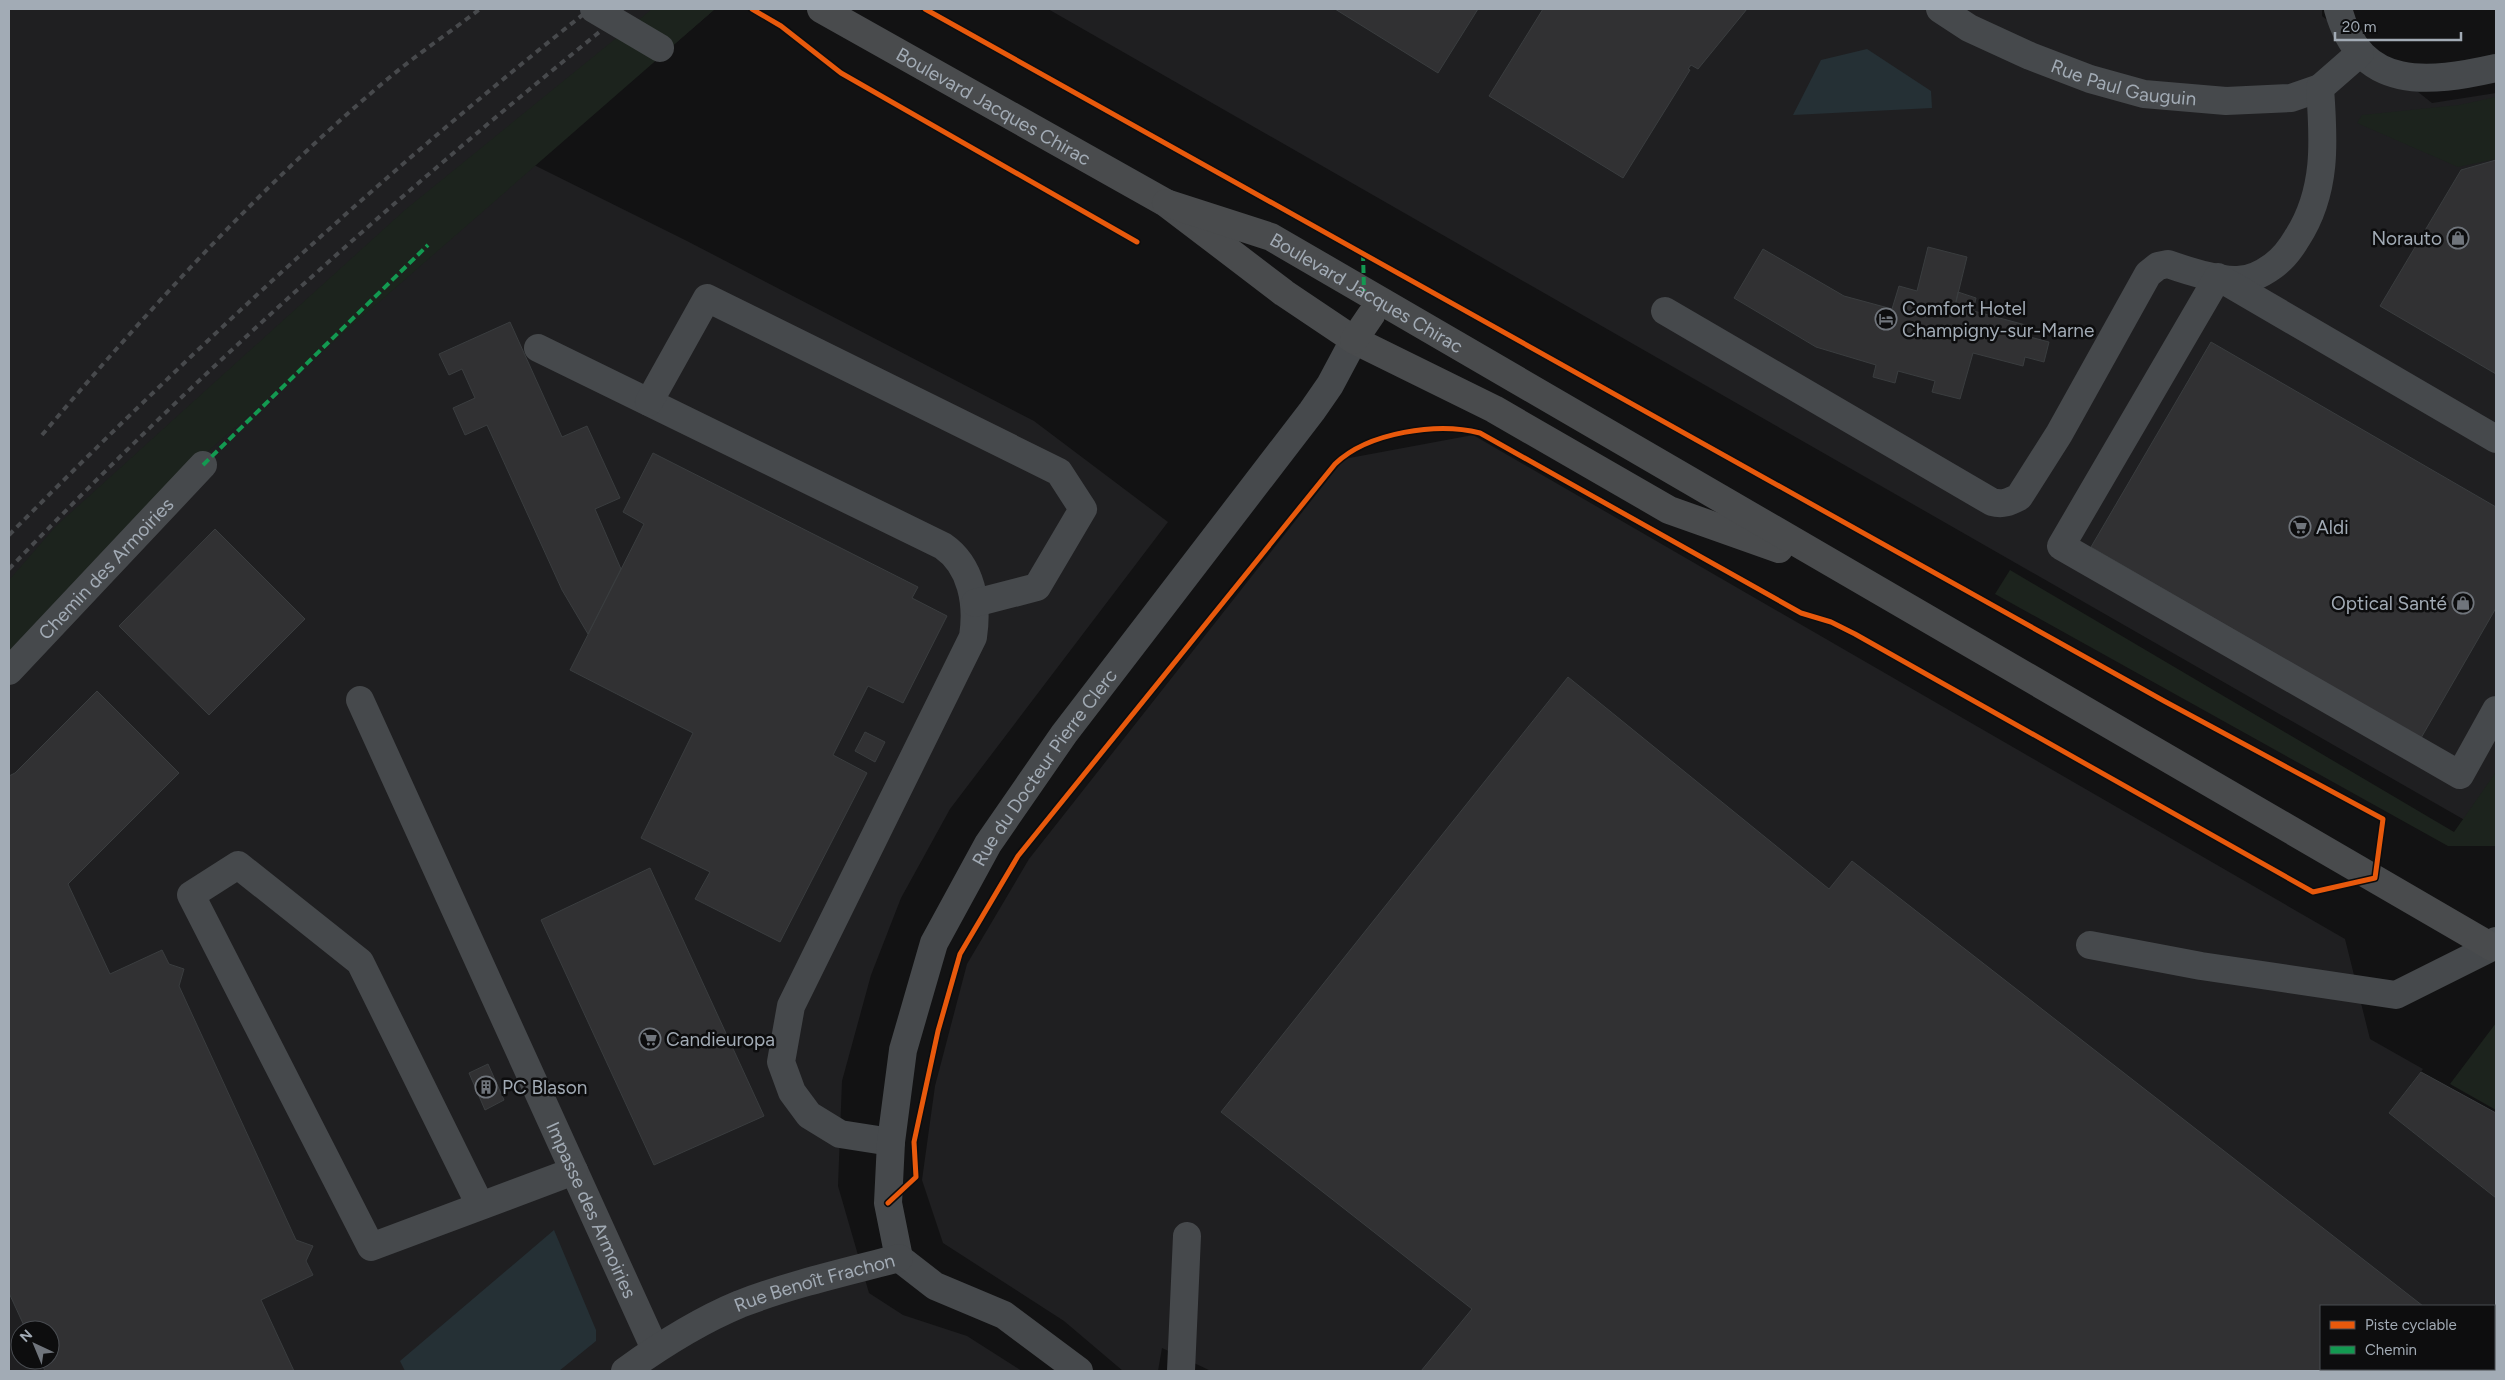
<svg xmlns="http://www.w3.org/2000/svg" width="2505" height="1380" viewBox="0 0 2505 1380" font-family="Figtree,sans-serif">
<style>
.built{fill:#1f1f21;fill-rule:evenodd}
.green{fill:#1c231d}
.water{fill:#253035}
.building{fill:#313133;stroke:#3a3d3f}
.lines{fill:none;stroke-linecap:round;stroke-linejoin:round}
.path{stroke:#484a4d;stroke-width:3;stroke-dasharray:2.5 4;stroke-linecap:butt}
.minor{stroke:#46494c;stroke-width:28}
.major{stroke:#494b4d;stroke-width:28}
.rail{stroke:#47494c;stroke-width:4;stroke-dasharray:6 5;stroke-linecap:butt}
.minor-bridge{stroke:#46494c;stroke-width:28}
.quiet{stroke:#139951;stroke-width:4;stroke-dasharray:8 4;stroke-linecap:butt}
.cycleway-casing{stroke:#0d0d0e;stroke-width:8}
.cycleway{stroke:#e8590c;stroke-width:5}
.labels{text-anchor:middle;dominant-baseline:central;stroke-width:5;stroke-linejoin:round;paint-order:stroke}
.street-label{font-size:19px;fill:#a2abb5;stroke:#0d0d0e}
.poi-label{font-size:19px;fill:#a2abb5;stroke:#0d0d0e;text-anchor:start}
</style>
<rect width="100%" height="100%" fill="#121213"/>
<path class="built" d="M9,9H715L534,165L687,241L1034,421L1168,522L950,809L901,898L871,975L842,1081L838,1186L869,1293L903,1315L967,1336L1022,1371H9ZM20,1330H50V1360H20Z
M1048,9H2322V16L2432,103L2496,93V838Z
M1473,435L2345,939L2370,1039L2423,1069L2389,1113L2496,1198V1355L2494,1358V1306H2321V1369H2485L2483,1371H1211L1162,1348L1158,1371H1123L1064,1321L943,1243L922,1180L935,1086L967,964L1029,859L1344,459Z"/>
<path class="green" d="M652,9H715L150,502L9,666V580L56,526L406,209Z
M2496,97V159L2458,167L2357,123L2362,115L2459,105Z
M2010,570L2454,832L2496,772V846H2448L1995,594Z
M2496,1023V1110L2450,1084Z"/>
<path class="water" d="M1867,49L1931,91L1932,108L1793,115L1821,60Z
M554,1230L596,1330V1341L559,1371H405L400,1361Z"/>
<path class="building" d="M1335,9H1478L1438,73Z
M1543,9H1747L1698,69L1691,65L1688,69L1690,70L1623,178L1489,96Z
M2496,160V374L2380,306L2461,170Z
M1928,247L1967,257L1955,306L2033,327L2030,337L2049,342L2044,362L2025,357L2023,366L1973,353L1960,399L1932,392L1935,381L1898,371L1895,383L1873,377L1876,365L1816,347L1734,298L1763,249L1844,296L1892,309L1899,286L1917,291Z
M1958,292L1976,298L1973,311L1955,306Z
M510,322L562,437L587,426L620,498L595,509L621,569L588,634L562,590L487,425L465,435L453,408L475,398L462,369L449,375L439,354Z
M2211,342L2496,507V608L2421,738L2091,547Z
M653,453L918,587L912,598L947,616L903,703L868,686L833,755L867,773L780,942L695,899L710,872L641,838L693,733L570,670L644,524L623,512Z
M215,529L305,619L209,715L119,626Z
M1568,677L1829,889L1852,861L2423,1306H2321V1369H2485L2483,1371H1421L1472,1309L1221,1112Z
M97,691L179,773L68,884L110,974L162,950L169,964L184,969L179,986L296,1240L313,1246L306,1261L313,1275L261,1300L294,1371H45L40,1360H50V1330H26L9,1293V776L15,773Z
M865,732L885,742L875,762L855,751Z
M650,868L764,1116L654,1165L541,920Z
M488,1064L504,1100L485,1110L469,1073Z
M2421,1072L2496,1113V1198L2389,1113Z"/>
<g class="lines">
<path class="path" d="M752,9L768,17"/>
<g class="minor">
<path id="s1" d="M1940,9L1969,28L2030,56L2090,79L2144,94L2226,101L2291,98L2320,88"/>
<path d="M2338,9C2361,92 2429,83 2496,68"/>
<path d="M1665,311L1992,502C2003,505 2009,502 2019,497L2059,434L2148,274L2158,266L2168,264C2188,271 2213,279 2234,280C2248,281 2262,274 2273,266C2284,258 2290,250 2297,238C2327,192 2324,141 2320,88L2360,53"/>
<path d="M538,348L943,546C972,566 978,604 973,637L791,1006L781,1062L792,1092L809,1115L840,1134L891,1142"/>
<path d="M649,402L707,298L1059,472L1083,509L1037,587L975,603"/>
<path d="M2496,439L2218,277L2061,546L2460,775L2496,710"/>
<path id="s2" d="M9,671L203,465"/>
<path id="s3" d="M360,700L655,1349"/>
<path d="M2090,945L2201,966L2396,995L2492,947L2496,941"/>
<path d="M480,1205L360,962L238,865L191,895L371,1247L574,1171"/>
<path id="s4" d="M899,1258L888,1203L891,1142L903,1050L934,943L988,844L1064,734L1312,411L1330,385L1354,340"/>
<path d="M899,1258L935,1286L1004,1315L1079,1371"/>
<path id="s5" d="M625,1371C661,1345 699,1321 740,1304C792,1284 846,1272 899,1258"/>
<path d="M1181,1371L1187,1236"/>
</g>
<g class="major">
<path id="s6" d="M821,9L1166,203L1284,293L1354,340L1494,409L1669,510L1779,549"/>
<path id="s7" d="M1166,203L1271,237L2492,947"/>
<path d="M1354,340L1371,315"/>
</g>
<path class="rail" d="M42,435C150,308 261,185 390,77C419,53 450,32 480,9
M9,535C193,349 385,171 590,9
M9,569C202,368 411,183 628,9"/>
<path class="minor-bridge" d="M594,9L660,48"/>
<path class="quiet" d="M1363,253L1364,291
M203,465L428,245"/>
<g class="cycleway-casing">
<path id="cycleway" d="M752,9L781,26L841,73L1137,242
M888,1203L916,1177L914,1142L938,1031L960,954L1018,856L1335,464C1368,432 1438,422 1480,433L1801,613L1831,622L1855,634L2313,892L2375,878L2383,819L2164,701L925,9"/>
</g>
<use href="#cycleway" class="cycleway"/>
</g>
<defs>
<g id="shop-ring" transform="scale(1.125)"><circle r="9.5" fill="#0d0d0e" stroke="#70757c" stroke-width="1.5"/><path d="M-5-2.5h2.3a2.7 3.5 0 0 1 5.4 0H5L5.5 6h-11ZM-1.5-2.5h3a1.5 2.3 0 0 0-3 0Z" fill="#70757c"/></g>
<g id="hotel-ring" transform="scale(1.125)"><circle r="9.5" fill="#0d0d0e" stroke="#70757c" stroke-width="1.5"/><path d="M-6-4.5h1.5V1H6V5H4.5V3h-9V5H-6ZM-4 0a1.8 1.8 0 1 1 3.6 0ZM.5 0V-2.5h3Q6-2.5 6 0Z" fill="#70757c"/></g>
<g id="supermarket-ring" transform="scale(1.125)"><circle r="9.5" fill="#0d0d0e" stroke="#70757c" stroke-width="1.5"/><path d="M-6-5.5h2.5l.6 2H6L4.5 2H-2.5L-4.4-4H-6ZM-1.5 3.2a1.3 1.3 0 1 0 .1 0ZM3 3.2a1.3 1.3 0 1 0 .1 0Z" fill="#70757c"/></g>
<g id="building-ring" transform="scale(1.125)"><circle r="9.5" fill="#0d0d0e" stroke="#70757c" stroke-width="1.5"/><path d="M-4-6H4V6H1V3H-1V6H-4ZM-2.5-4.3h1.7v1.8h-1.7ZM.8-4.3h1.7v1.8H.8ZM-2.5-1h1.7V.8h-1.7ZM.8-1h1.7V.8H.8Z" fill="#70757c"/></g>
</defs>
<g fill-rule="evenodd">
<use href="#shop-ring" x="2458" y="238"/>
<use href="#hotel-ring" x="1886" y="319"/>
<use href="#supermarket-ring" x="2300" y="527"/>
<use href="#shop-ring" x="2463" y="603"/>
<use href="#supermarket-ring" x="650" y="1039"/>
<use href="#building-ring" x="486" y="1087"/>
</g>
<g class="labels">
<g class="street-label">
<text stroke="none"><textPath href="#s1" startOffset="200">Rue Paul Gauguin</textPath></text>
<text stroke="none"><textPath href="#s6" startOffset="198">Boulevard Jacques Chirac</textPath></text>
<text stroke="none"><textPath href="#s7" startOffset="221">Boulevard Jacques Chirac</textPath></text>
<text stroke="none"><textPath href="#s2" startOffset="141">Chemin des Armoiries</textPath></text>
<text stroke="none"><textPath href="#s4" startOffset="529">Rue du Docteur Pierre Clerc</textPath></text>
<text stroke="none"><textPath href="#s3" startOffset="560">Impasse des Armoiries</textPath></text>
<text stroke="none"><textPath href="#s5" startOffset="211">Rue Benoît Frachon</textPath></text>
</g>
<g class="poi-label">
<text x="2442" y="238" text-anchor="end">Norauto</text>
<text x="1902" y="308">Comfort Hotel<tspan x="1902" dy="22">Champigny-sur-Marne</tspan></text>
<text x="2316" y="527">Aldi</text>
<text x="2447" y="603" text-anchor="end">Optical Santé</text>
<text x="666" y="1039">Candieuropa</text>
<text x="502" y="1087">PC Blason</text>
</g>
</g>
<rect width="2505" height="1380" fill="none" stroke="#a2abb5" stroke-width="20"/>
<rect x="2320" y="1305" width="175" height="65" fill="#0d0d0e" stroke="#494c51"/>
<rect x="2330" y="1321" width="25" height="8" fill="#e8590c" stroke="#494c51"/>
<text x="2365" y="1330" font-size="15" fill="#a2abb5">Piste cyclable</text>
<rect x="2330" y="1346" width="25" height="8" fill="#139951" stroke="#494c51"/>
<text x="2365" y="1355" font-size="15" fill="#a2abb5">Chemin</text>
<g transform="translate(35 1345) rotate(316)"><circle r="24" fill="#0d0d0e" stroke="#494c51"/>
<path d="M0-4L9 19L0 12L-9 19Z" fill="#70757c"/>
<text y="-8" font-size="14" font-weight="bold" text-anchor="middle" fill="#a2abb5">N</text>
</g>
<path d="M2335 32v8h126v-8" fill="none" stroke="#a2abb5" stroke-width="2.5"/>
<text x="2342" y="32" font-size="15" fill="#a2abb5" stroke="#0d0d0e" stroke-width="4" paint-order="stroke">20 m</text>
</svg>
